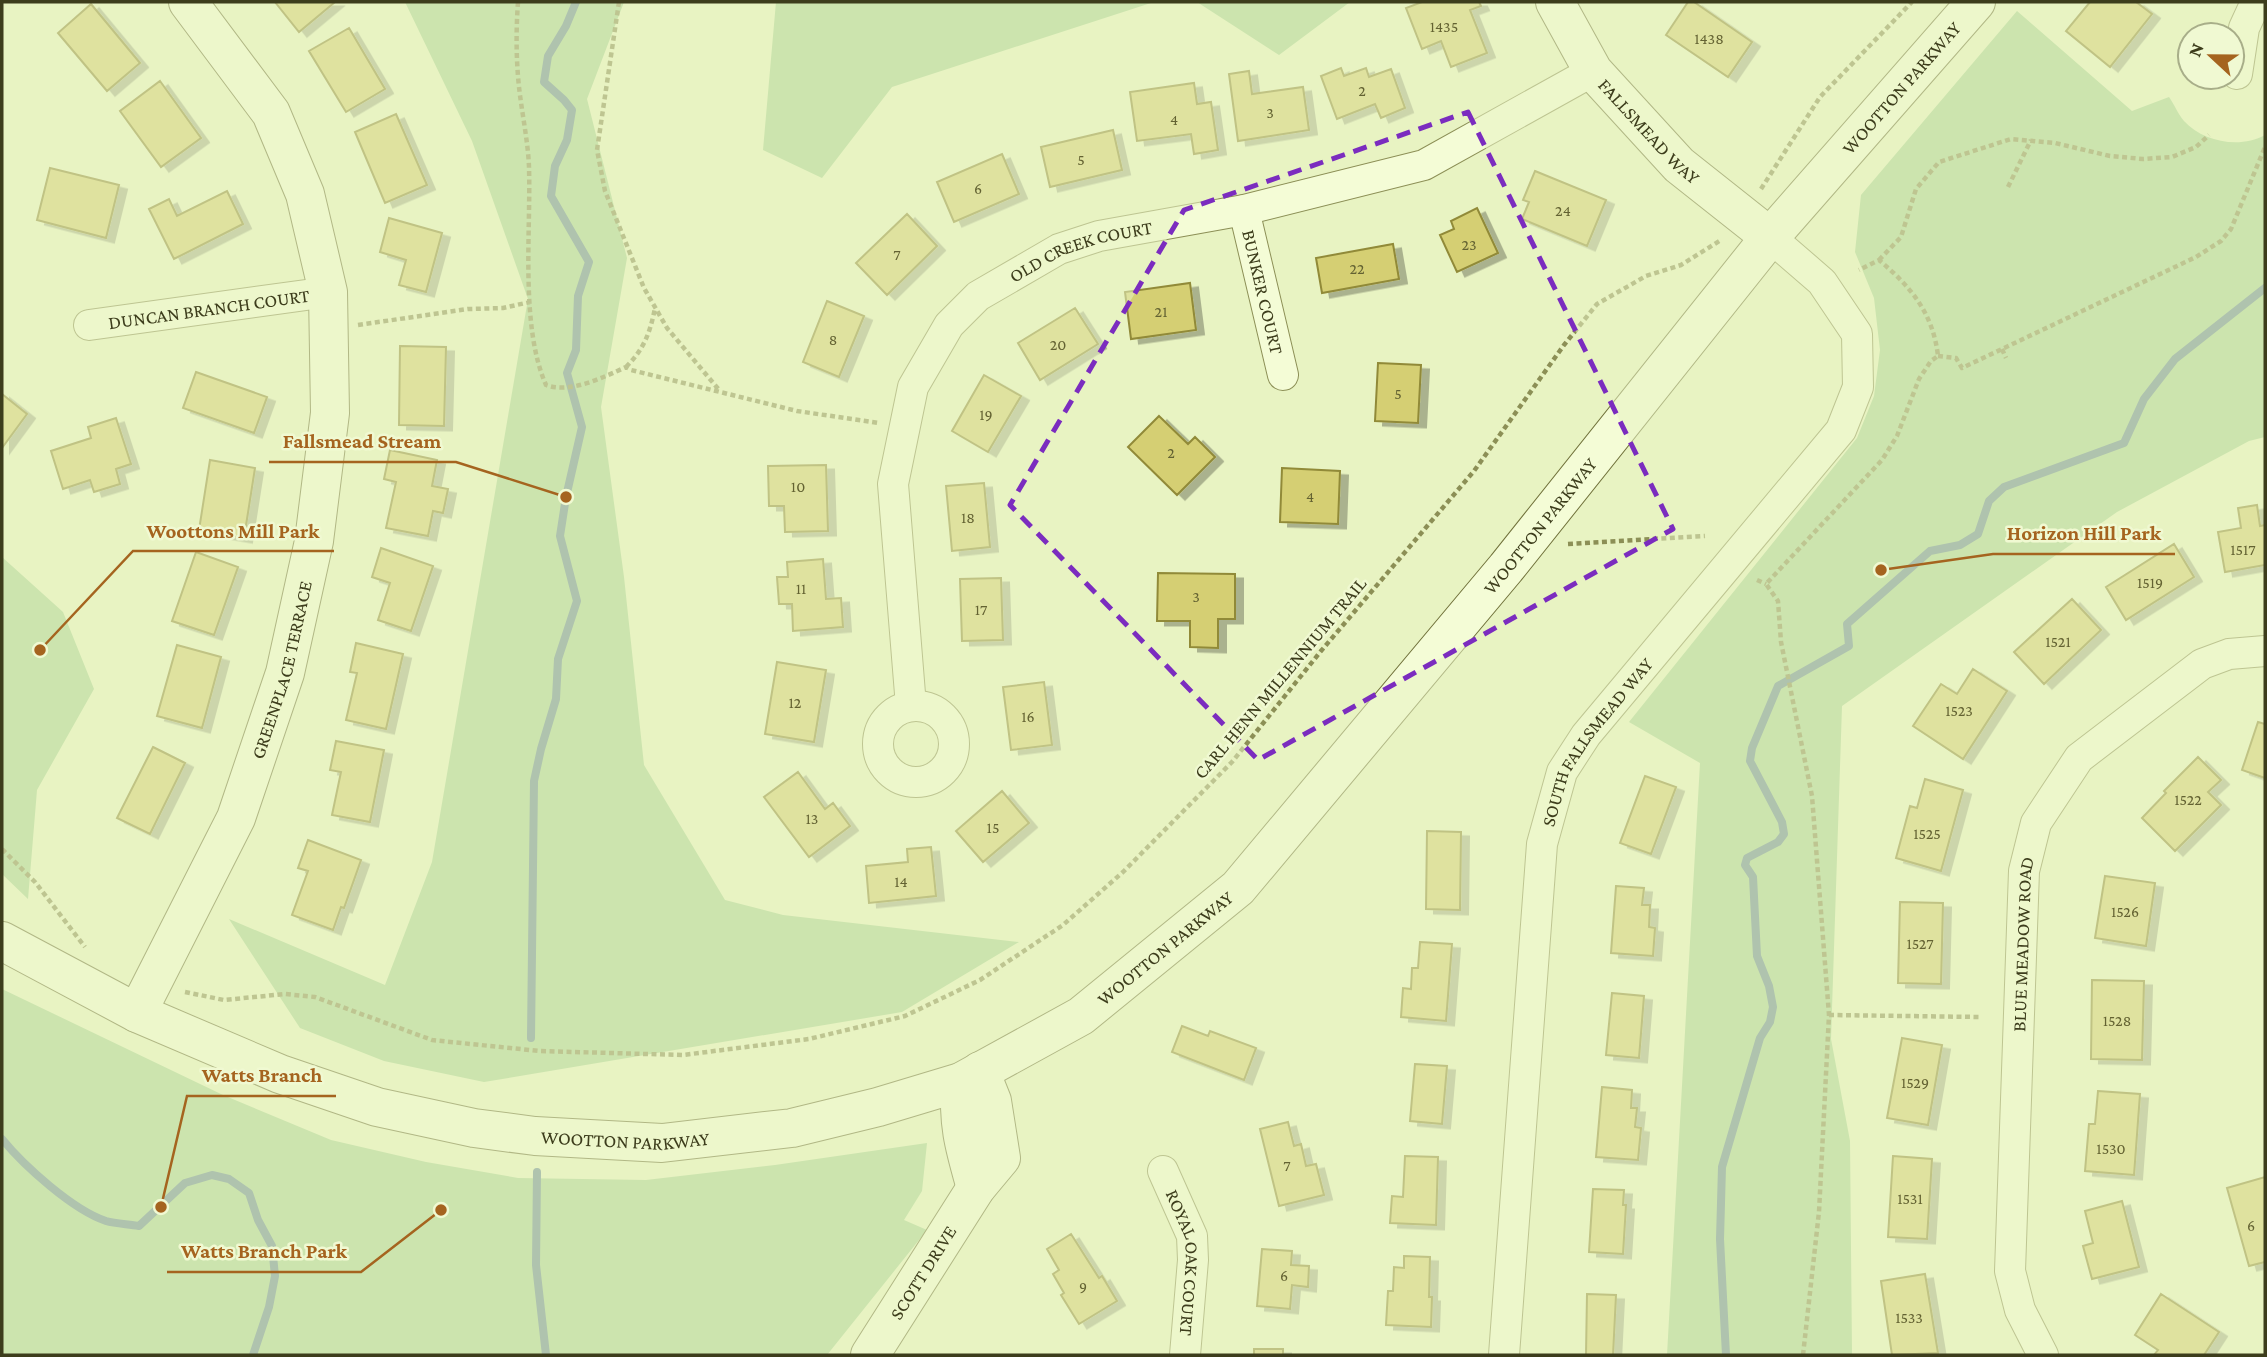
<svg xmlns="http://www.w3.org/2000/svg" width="2267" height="1357" viewBox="0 0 2267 1357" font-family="'Crimson Pro',serif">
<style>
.green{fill:#abd394}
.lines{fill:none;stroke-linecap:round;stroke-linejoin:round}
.stream{stroke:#6a8995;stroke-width:8}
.building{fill:#d5cf73;stroke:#918a39;stroke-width:2;filter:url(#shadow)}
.street-casing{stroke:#8c8f56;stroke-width:32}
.secondary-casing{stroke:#70713a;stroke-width:40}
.path{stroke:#8c8f56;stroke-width:4.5;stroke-dasharray:5 3.5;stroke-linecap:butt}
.street{stroke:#f4fcd6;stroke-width:30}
.secondary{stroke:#f4fcd6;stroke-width:38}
.marked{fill:none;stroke:#7b2cbf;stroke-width:5;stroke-dasharray:14 9;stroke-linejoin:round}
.labels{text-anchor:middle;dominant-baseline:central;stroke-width:5;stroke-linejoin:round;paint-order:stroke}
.number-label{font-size:16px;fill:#636232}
.street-label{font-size:19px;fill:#3d3d1c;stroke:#f0f9d2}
.leader{fill:none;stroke:#a5641f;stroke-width:2.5}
.callout-dot{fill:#a5641f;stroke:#f0f9d2;stroke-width:2.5}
.callout-label{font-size:21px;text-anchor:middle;font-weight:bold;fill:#a5641f;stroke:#f0f9d2;stroke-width:5;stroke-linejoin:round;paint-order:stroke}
</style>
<defs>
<filter id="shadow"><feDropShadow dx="8" dy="4.5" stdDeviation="0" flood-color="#0004"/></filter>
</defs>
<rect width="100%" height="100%" fill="#e8f3c2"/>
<path class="green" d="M405,2H624L587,99L627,258L601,407L624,577L644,765L725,900L783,915L1019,942L902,1012L484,1082L384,1061L300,1028L229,919L385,985L432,862L528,299L472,141Z
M776,2H1154L892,87L822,178L763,150Z
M1197,2H1350L1279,55Z
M2017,11L2132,111L2169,97C2174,104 2178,114 2184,121C2203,142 2240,149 2265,135V437L2249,441L2117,512L1842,706L1831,1039L1850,1141L1852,1355H1667L1700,763L1629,722L1857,438L1874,396L1880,350L1874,298L1855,252L1861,195Z
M2,557L63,612L94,689L37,790L28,899L2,874Z
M2,989L223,1095L331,1140L426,1162L518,1178L646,1180L775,1165L927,1143L922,1191L904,1220L927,1230L827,1355H2Z"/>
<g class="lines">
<path class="stream" d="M531,1038L534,781L541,749L556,699L558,659L577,601L560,536L566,497L582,427L567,373L576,350L578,296L589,262L551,196L555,166L567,140L572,110L564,100L544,82L548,56L566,26L576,2
M2,1139C24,1166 73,1210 106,1221C116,1224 129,1224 139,1226L185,1183L212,1175L229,1179L249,1193L258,1220L272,1246L275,1276L269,1307L253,1355
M537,1172L536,1265L546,1355
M1726,1355L1720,1239L1722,1167L1760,1038L1770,1022L1773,1007L1769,986L1757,956L1753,877L1745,865L1747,858L1778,842L1784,834L1782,822L1750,761L1752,748L1778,686L1849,646L1847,624L1930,551L1960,545L1978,534L1989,501L2004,487L2124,443L2144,399L2175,359L2265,288"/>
</g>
<path class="building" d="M275,2H335L299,32Z
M1422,2H1479L1481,6L1470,10L1487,53L1451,67L1441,41L1422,49L1406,8Z
M1688,2H1694L1752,42L1728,77L1666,35Z
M2090,2H2136L2152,14L2110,67L2066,31Z
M91,4L140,63L107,91L58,33Z
M349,28L385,89L346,112L309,51Z
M1341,68L1344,76L1366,68L1369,77L1391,69L1405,108L1381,118L1375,104L1337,119L1321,76Z
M1249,71L1252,94L1303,87L1309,130L1238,141L1229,74Z
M160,81L201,138L161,167L120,111Z
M1194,83L1197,104L1211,102L1218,150L1194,154L1191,134L1137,141L1130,92Z
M396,114L427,185L385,203L355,132Z
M1113,130L1122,170L1050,187L1041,147Z
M1002,154L1019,194L954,222L937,182Z
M50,168L119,185L106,238L37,220Z
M1535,171L1606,200L1587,246L1522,219L1529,202L1523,200Z
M227,191L243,224L174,259L149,209L169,199L177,216Z
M1477,208L1498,253L1457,272L1440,235L1454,229L1451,221Z
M907,214L937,246L887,295L856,263Z
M389,218L442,233L426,292L399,285L406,260L380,252Z
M1393,244L1399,279L1322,293L1316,258Z
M1190,283L1196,330L1131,339L1125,292Z
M827,301L864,316L839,377L803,362Z
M1075,308L1098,344L1040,380L1018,343Z
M400,346L446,347L444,426L399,425Z
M1378,363L1421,365L1418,423L1375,421Z
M196,372L267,397L254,433L183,408Z
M984,375L1021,396L988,452L952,431Z
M2,394L27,414L2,448Z
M1159,416L1188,444L1195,437L1215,457L1177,495L1128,447Z
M116,418L131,464L116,469L120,484L94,492L90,480L63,489L51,451L91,438L88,427Z
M390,450L437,460L432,486L448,489L443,513L433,511L428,536L386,528L396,482L384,479Z
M210,460L255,468L244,538L199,530Z
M826,465L828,531L785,532L784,506H769L768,466Z
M1282,468L1340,471L1338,524L1280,522Z
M984,483L990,547L952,551L946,486Z
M2257,505L2260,526L2265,525V565L2225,572L2218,532L2241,528L2238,508Z
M2174,544L2194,577L2126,620L2106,587Z
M381,548L433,566L411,631L378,620L390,583L372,577Z
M196,552L238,567L214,635L172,621Z
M823,559L826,599L841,598L843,627L793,631L792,604H779L777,577H788L787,562Z
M1158,573L1235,574V619H1218V648L1190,647V621H1157Z
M1001,578L1003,640L962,641L960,579Z
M2072,599L2101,630L2044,684L2014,652Z
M356,643L403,654L386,729L346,720L357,673L350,672Z
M177,645L221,657L202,728L157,716Z
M777,662L826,670L814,742L765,734Z
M1973,669L2007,691L1963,759L1913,726L1941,684L1957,694Z
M1044,682L1052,745L1011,750L1003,687Z
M2258,722L2265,724V778L2242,770Z
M336,741L384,750L370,822L332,815L341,772L330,770Z
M153,747L185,763L150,834L117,818Z
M2198,757L2221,780L2208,792L2221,805L2175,851L2142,818L2166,793L2164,791Z
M798,772L825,809L833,803L850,826L809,857L764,797Z
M1645,776L1676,787L1651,854L1620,843Z
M1925,779L1963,790L1941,871L1896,858L1910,806L1917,808Z
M1002,791L1029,823L983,862L956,831Z
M1427,831L1461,832L1460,910L1426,909Z
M308,840L361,860L344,908L341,907L333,930L292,915L308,871L298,868Z
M931,847L936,896L869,903L866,866L908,862L907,849Z
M2105,876L2155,883L2146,946L2095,938Z
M1616,886L1644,888L1642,905H1650L1649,927L1655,928L1653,956L1611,953Z
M1900,902L1943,903L1941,984L1898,983Z
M1420,942L1452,944L1446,1021L1401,1017L1403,988L1411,989L1412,968H1418Z
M2092,980L2144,981L2142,1060L2091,1059Z
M1612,993L1644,996L1639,1058L1606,1055Z
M1182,1026L1208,1036L1210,1031L1256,1048L1244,1080L1172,1052Z
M1902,1038L1942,1045L1928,1125L1887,1118Z
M1415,1064L1447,1066L1442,1124L1410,1121Z
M1602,1087L1632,1090L1631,1108H1637L1635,1127L1641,1128L1638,1160L1596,1157Z
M2098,1091L2140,1094L2134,1175L2085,1171L2089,1124H2095Z
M1288,1122L1294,1146L1301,1144L1306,1166L1316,1164L1324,1195L1279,1206L1260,1129Z
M1405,1156L1438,1157L1436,1225L1390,1223L1392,1196L1403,1197Z
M1893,1156L1932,1159L1927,1239L1888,1237Z
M2265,1177V1262L2249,1266L2227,1188Z
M1593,1189L1624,1190L1623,1205H1626L1623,1254L1589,1252Z
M2122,1201L2139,1267L2092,1279L2083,1246L2093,1243L2085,1211Z
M1071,1234L1099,1278L1102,1276L1117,1301L1079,1324L1061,1295L1064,1293L1053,1274L1059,1270L1047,1249Z
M1262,1249L1292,1251L1291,1265L1309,1266L1308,1287L1292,1285L1290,1309L1257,1306Z
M1404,1256L1430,1257L1429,1297H1432L1431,1327L1386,1325L1388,1291H1393L1394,1267L1404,1268Z
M1925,1274L1938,1353L1892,1355L1881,1281Z
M1587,1294L1616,1295L1613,1355H1586Z
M2161,1294L2219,1332L2204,1355H2154L2158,1350L2135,1335Z
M1254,1349H1283V1355H1254Z"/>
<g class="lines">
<g class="street-casing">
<g id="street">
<path d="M2237,74L2244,28L2256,2"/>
<path id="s1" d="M1244,210L1283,375"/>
<path id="s2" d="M89,325L328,292"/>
<circle cx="916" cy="744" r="38"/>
<path id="s3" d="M911,706L893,484L913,387L949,325L978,296L1059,249L1099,236L1244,210L1424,165L1593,71"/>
<path id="s4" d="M1163,1171L1192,1236L1193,1260L1185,1355"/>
<path id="s5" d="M1504,1355L1542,844L1562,772L1586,735L1841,430L1858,387L1857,334L1822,282L1770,237"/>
<path id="s6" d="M2043,1355L2020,1310L2010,1271L2024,871L2036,823L2079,758L2202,664L2229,654L2265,651"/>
</g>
</g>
<g class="secondary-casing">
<g id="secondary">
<path id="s7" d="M1555,2L1593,71L1679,165L1770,237"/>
<path id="s8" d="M2,941L137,1013L280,1074L377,1107L474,1128L535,1136L662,1143L792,1128L878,1107L961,1082L1081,1016L1238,888L1506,568L1770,237L1976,2"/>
<path id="s9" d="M137,1013L236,818L285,673L314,541L330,413L328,292L305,194L271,113L188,2"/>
<path d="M961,1082C957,1124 965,1149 976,1188"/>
<path id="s10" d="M870,1355L976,1188L1001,1158L992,1101L980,1071"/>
</g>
</g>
<path class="path" d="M518,2C516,30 516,59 519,87C522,114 528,141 529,167C531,232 520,326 546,385C570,394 604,377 626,367L631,370L797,411L879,423
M619,2L597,150L605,191L644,288L667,328L720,391
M2008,187L2031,140
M1761,189L1820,97L1912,2
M1879,260L1901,237L1916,189L1939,162L2011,139L2055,143L2110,156L2143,159L2172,157L2196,147L2209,135
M358,325L468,309L503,308L530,302
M2002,349L2006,358
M1938,356L1956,358L1962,368L2196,257L2221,241L2231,229L2265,147
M626,367C644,349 650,333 655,308
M1568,544L1705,536
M1757,580L1766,584
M2,849L35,882L85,947
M185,992L224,1000L285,994L315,997L432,1040L539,1051L683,1055L809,1039L905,1016L980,980L1063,925L1123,872L1232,762L1321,651L1474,471L1564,345L1597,304L1646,276L1681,265L1721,240
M1829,1015L1981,1017
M1803,1355L1819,1212L1829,1015L1812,796L1781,642L1778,601L1766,584L1882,460L1897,436L1919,379L1931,361L1938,356C1933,313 1911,287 1879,260L1859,270"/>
<use href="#street" class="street"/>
<use href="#secondary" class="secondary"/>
</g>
<path d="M0 0H2267V1357H0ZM1468,112L1673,529L1258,760L1010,505L1184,210Z" fill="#e8f3c2" fill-opacity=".55" fill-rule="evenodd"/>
<path class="marked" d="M1468,112L1673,529L1258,760L1010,505L1184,210Z"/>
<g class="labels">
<g class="number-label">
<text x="1444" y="26">1435</text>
<text x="1709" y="38">1438</text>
<text x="1362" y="90">2</text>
<text x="1270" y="112">3</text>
<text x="1174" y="119">4</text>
<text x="1081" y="159">5</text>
<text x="978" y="188">6</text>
<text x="1563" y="210">24</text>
<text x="1469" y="244">23</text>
<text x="897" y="254">7</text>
<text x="1357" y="268">22</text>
<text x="1161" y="311">21</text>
<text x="833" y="339">8</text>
<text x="1058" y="344">20</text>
<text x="1398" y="393">5</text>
<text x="986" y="414">19</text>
<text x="1171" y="452">2</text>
<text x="798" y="486">10</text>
<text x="1310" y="496">4</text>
<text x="968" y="517">18</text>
<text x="2243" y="549">1517</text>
<text x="2150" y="582">1519</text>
<text x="801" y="588">11</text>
<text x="1196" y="596">3</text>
<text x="981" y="609">17</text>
<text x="2058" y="641">1521</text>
<text x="795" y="702">12</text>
<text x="1959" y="710">1523</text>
<text x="1028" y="716">16</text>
<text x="2188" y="799">1522</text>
<text x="812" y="818">13</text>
<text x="993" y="827">15</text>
<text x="1927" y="833">1525</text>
<text x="901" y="881">14</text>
<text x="2125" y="911">1526</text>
<text x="1920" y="943">1527</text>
<text x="2117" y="1020">1528</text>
<text x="1915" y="1082">1529</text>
<text x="2111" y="1148">1530</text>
<text x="1287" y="1165">7</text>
<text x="1910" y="1198">1531</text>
<text x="2251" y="1225">6</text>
<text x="1284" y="1275">6</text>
<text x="1083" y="1286">9</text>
<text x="1909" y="1317">1533</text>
</g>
<g class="street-label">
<text stroke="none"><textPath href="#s8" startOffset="2384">WOOTTON PARKWAY</textPath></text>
<text stroke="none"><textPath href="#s7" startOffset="161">FALLSMEAD WAY</textPath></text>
<text stroke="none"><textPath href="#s3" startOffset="548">OLD CREEK COURT</textPath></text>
<text stroke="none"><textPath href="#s1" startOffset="84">BUNKER COURT</textPath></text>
<text stroke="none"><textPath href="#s2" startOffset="121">DUNCAN BRANCH COURT</textPath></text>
<text stroke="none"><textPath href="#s8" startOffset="1816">WOOTTON PARKWAY</textPath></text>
<text stroke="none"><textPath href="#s9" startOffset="374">GREENPLACE TERRACE</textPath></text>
<text transform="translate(1280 678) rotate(-50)">CARL HENN MILLENNIUM TRAIL</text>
<text stroke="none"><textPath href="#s5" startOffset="630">SOUTH FALLSMEAD WAY</textPath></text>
<text stroke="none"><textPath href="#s6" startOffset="418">BLUE MEADOW ROAD</textPath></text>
<text stroke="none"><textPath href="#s8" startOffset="1250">WOOTTON PARKWAY</textPath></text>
<text stroke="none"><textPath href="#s8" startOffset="662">WOOTTON PARKWAY</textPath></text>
<text stroke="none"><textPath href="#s4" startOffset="96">ROYAL OAK COURT</textPath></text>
<text stroke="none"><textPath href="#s10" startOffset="98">SCOTT DRIVE</textPath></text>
</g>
</g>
<path class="leader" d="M566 497L456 462H269M40 650L133 551H334M1881 570L1993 554H2175M161 1207L187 1096H336M441 1210L361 1272H167"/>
<g class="callout-dot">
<circle cx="566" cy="497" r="7"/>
<circle cx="40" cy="650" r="7"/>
<circle cx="1881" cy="570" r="7"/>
<circle cx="161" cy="1207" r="7"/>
<circle cx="441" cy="1210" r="7"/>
</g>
<g class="callout-label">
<text x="362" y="448">Fallsmead Stream</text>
<text x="233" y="538">Woottons Mill Park</text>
<text x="2084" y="540">Horizon Hill Park</text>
<text x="262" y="1082">Watts Branch</text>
<text x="264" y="1258">Watts Branch Park</text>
</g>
<rect width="2267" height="1357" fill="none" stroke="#3d3d1c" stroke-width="7"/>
<g transform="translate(2211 56) rotate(292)"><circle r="33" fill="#f0f9d2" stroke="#a8ae89" stroke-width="2"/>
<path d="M0-5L12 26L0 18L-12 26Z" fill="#a5641f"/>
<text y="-10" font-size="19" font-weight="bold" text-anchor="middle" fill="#3d3d1c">N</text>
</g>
</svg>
